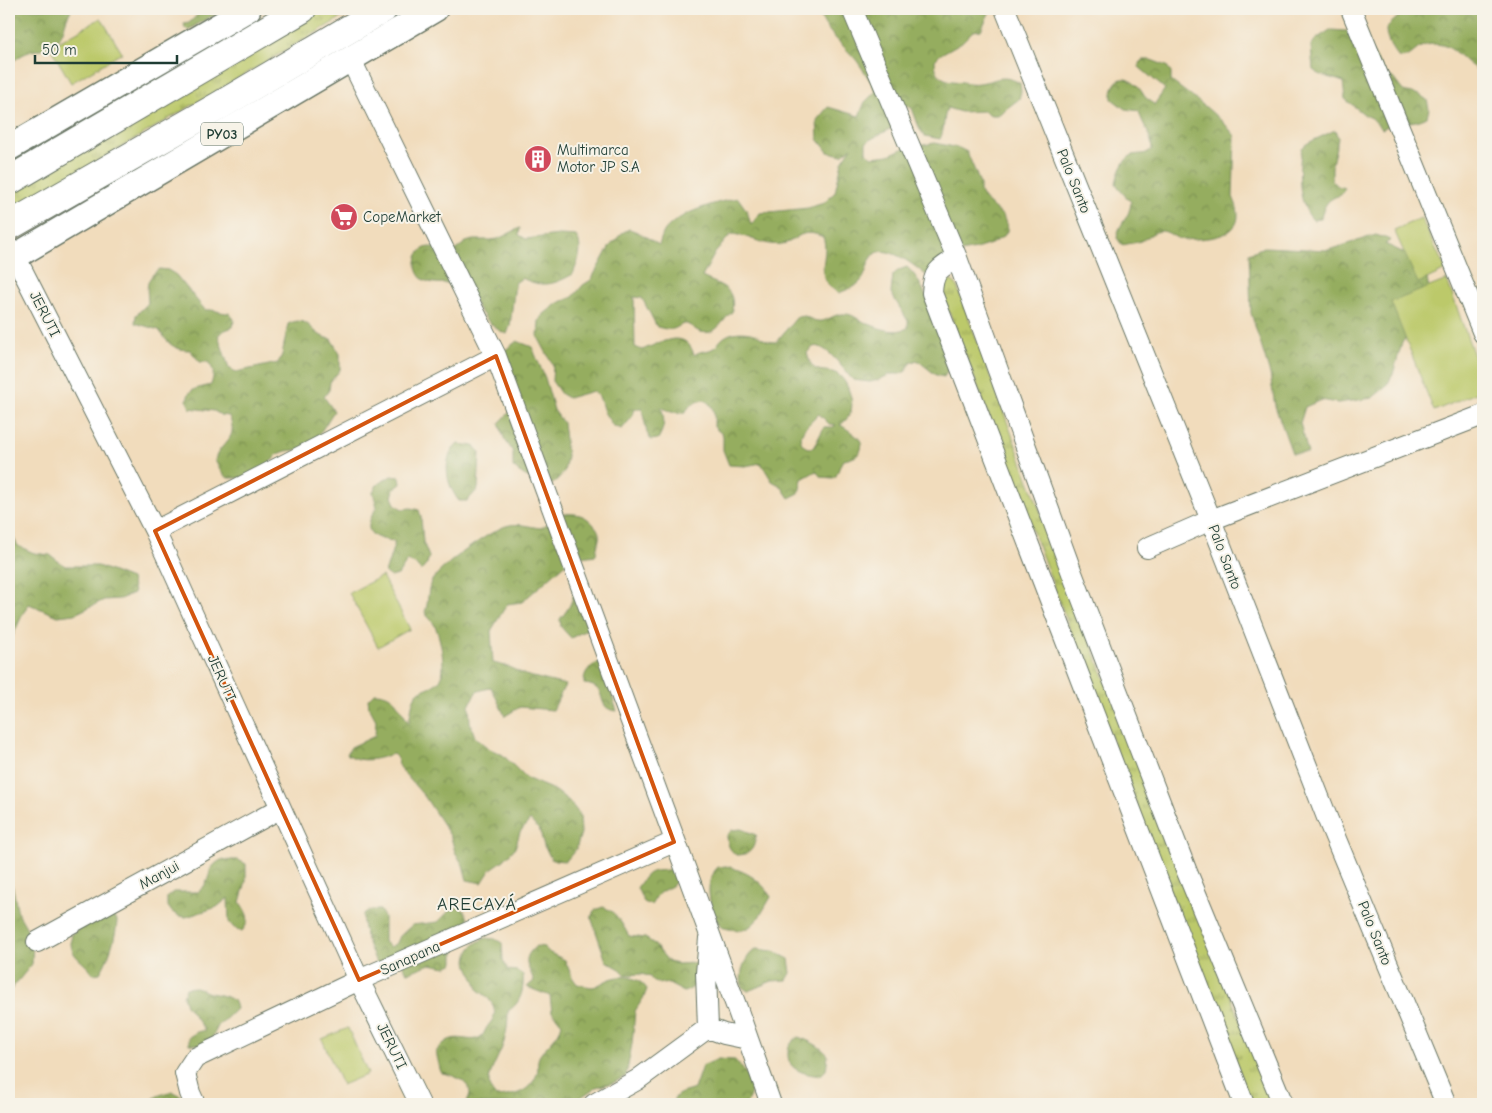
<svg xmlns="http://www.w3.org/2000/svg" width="1492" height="1113" viewBox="0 0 1492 1113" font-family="'Comic Neue',sans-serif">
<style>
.grass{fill:url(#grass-tufts);stroke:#6e8350}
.forest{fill:url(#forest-crowns);stroke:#5a754a;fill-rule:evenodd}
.park{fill:#bcc96b;stroke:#6e8350}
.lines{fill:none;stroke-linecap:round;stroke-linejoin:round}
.minor-casing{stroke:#687564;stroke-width:22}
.major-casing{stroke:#687564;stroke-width:28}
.highway-casing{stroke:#687564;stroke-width:30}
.minor{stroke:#fff;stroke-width:20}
.major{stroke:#fff;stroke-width:25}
.highway{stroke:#fff;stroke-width:28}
.marked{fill:none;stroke:#d45610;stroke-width:4;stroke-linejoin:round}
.labels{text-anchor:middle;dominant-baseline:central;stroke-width:4;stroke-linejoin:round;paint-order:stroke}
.shield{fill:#f7f3e8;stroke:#60746a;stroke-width:1}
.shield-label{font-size:14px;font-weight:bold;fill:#1f3d34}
.poi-label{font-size:15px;fill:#1f3d34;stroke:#f7f3e8;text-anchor:start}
.street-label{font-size:15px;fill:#1f3d34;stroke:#f7f3e8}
.quarter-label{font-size:18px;letter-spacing:1px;fill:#1f3d34;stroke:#f7f3e8}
</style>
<defs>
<pattern id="grass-tufts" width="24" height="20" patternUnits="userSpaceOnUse" patternTransform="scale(1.25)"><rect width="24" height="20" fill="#bcc96b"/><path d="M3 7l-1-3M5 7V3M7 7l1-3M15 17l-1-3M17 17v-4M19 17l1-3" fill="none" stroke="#98a459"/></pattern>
<pattern id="forest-crowns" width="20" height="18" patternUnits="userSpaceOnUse" patternTransform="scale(1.25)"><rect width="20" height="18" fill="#95ad5f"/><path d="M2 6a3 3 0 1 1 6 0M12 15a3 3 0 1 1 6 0" fill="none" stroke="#798e4f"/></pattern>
</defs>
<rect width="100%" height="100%" fill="#f7f3e8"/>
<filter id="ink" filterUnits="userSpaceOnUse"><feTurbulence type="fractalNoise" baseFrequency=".02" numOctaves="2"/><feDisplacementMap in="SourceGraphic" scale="10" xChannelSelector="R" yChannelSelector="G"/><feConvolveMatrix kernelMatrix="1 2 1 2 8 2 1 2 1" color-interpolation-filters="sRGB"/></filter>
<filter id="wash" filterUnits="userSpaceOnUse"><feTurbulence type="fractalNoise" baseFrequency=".0096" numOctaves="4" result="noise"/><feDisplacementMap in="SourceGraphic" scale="20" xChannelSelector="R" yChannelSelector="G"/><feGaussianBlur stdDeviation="1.12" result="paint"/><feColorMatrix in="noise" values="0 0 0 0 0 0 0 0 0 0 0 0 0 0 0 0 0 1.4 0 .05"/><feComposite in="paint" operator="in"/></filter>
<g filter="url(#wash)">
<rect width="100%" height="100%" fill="#f1dcbc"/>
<path class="grass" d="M315,9H356L9,213V190Z
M947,281H952L956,284L1065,578L1273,1104H1251L939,285Z"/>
<path class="forest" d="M22,9H72C64,20 66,27 60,37C51,51 35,48 22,55C17,58 15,61 9,62V16Z
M200,9H224L188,30L185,28L184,24L189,23L200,12Z
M820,9H991L981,30L973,31L962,42L941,54L935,60C935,80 947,81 964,82C968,83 974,84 979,83C997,81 1001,73 1020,83L1021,91L1019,99L998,115H991L984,111L961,112L947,108C943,118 945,129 940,139L925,136L920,130L912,108L905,105L898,109C897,113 896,121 894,125C889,132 873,136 866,143V152L872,157L889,155L904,148L935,143L959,148L967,152L977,176L980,185V192L984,199L1003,216L1008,229L1004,236L991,244L976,249L960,252L926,275C916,267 884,240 872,257C866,265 867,275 860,282C855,287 846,290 839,293C810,277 831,258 823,237C815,233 805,231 797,237C794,239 790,242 786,243C767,249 750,235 731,234L715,253L702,277C720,286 736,286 732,312C722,320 717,336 701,332C696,331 692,326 687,324C681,323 678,328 673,329C668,330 662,328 657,327L642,298L634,297L635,347L642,350C660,343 686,327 694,355C701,350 705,352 712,349C716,347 718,344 720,341C728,332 739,331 750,333C760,334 762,342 776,342L797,317L805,316C826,329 829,313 845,314C851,314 855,317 860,320C875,327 892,335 908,328V321L891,293L893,275L899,270L907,267C928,285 939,335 948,362V370L944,377L936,375L917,360L910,363L906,371L900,374H891L878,380L870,382L853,380C845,372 826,342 813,347C811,348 809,351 807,353C813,379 825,366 839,375C844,379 847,385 849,391C854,405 853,416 840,425C843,426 859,437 860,440C864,446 860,455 854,457C850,459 846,459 842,461L836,476L833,478L821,477L816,471L802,479L799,493L789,498L781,486L772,481L761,463L745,466L729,465L723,450V435L714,427C714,414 716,408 705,400C695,401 690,404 685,413L671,412L661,407C665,419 665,427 658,439L651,440L647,433L642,409H635L632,417L622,429L613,426L604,412L599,396L593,391L568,398L561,394L552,381L553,365L538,337L539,321L544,314L558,303L573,297L583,285L591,280L610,246L622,233L629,229C640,232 649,239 659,245C661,240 662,234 665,230C680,212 717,202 738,198L747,211L751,225L760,213L808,208L824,203L835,192L842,162L852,147L842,155L828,152L818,139L817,120L828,107L859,116L865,102L876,91C870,80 864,71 857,61C847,48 818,26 820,9ZM819,414L829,424L836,425L833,427H824L814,447C806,450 801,445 800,437L804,429Z
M1399,9H1483V72C1460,64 1455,39 1426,45C1414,48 1413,58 1399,58C1391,48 1386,41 1386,28L1399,16Z
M1330,30L1347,31L1364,39L1386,74L1393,78L1403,91L1420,95L1427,100L1429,109L1427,117C1413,125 1396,120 1382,129L1372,118L1365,115L1345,99L1343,82C1332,77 1323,78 1313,70L1311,46L1316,39Z
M1142,60H1151L1167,66L1171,73V81L1207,108L1225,124L1235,136L1233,197C1249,230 1224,238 1195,239C1190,239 1185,241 1180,239C1173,237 1170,232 1162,231C1152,231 1147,239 1138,242C1133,243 1127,244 1122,245L1117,238C1118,223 1130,219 1131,202L1120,190L1116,183C1118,174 1123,158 1133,155C1142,153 1144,156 1152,149C1152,134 1142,125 1139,111L1125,109L1112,99C1111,79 1124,72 1138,87C1141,90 1143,94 1145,97C1148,100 1152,101 1154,105L1165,89L1139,67V63Z
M1335,130L1338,138L1332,164V180L1338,186L1345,188L1341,195C1328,198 1323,206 1321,219L1313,220C1297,204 1298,170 1302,148L1308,143Z
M520,228L519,235L526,239L559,235L576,236C584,249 578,261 573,274C554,285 542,288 522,278L515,283L510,326L507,334C485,326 474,301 463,282C452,282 434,286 424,280C412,273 413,248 430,247C437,247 446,250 453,252L466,242L473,240H490L498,239Z
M1376,235L1391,240L1385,244L1415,258L1426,270L1430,300L1402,343L1393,374L1386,387L1372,398L1338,403L1321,400L1305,407L1300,423L1308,453H1292L1275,406L1270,374L1251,313L1249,253L1264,247L1328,250Z
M159,269L168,270L176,275L205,310C214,309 220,313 229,313L234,319L233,327L225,330L218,335L229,368L236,372L278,363L282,355L288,324C310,313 311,337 331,339L340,354V370L330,382L329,390L324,397L334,411L315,441L303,449L286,451L278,454L266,467L244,478H228L221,472L215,460C220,441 240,441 229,416L221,415L214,411L190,408L187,401L189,393L195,389L211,385C214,375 215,370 208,362H200L190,350C173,350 168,343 159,330L135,323L136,315L148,303C147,286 145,280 159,269Z
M517,341L532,347L545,378L554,410L563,423L567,456L564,472L553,484C536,482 526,478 513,467V452L504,438L499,423L510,412L504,351Z
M458,444L474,446L480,453L478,489L467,501H459C446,485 441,458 458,444Z
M391,476L400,477L401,484L394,489L392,497L395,504L402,509L411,508L419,510L421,517L423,542L429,557L427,564L421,571L415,564L407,561L398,575L391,577L385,573L395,542C390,540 384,540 379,538C362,532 370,518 377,507L373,492L377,485Z
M562,514C576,513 585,514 594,525C598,529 600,534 599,539C598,545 596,549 596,555L572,558L522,602L507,604L491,631L493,663L509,667L525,675L565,685L553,710L520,707L505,716L491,687L476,692L469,706L470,722L475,737L488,748L503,755L526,778L556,791L569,801L580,815L581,833L576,849L566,861L552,860L544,846L540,831L530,820L520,832L515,848L504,860L491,869L482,883L467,880L463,865L455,852L451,837L425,797L399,767L398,759L393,754C377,759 362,764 347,754L351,747L375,736L376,720L369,707L368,699L374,693C396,693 398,707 409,723C411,714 411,700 418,693C424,688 433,687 439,681C448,673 440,634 434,624C432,620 427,617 425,612C429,602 427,591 431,582C439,567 490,531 506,526C518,522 529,527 541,528Z
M9,530L18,546L34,553L50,555L65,566H98L131,579L134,593L120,599L104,600L75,614L58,616L29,604C20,616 17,630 9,643Z
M575,583L590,623L586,630L571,638L561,627L560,619C571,606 573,601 575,583Z
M601,662L617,711C593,709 611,686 584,684C583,672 590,665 601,662Z
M741,829L756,835C754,849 751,855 736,855C729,849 727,844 727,835L732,830Z
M221,860H238L246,864V881L240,902C247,914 252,919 242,931L234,928L229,922L228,898L217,907L186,917L179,916L172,912L167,905V897L173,892H198C214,880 204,869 221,860Z
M726,866C745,871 761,879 771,897C757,920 753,937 721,927C710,910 702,883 718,867Z
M671,870L678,875C674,889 671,885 661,892C657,894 654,901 651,905L644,902L637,888C649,870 649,871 671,870Z
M9,879L13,888L18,913L33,939L32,964L9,992Z
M458,907L465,911L468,919L463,933L454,946V963L446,967L430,964L407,973L400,959L378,966C371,953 361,928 363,914L371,910H380L384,917V942L390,947L397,943L400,936L412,925L438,922L450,910Z
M603,907C616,911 622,924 629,936L645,938L653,943L669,962L678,964L695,963L700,970C697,983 697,987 684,992L669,984L654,982L649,976L641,974L626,975L620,969L606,961L591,917L595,910Z
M102,910L110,914L117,920C117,934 108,961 100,973L93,974C82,958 67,957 72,934Z
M486,938L495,939L502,943L503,960L508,970L517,971L523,975C524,990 521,1003 508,1011C508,1022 507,1032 504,1042C501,1053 488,1073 489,1083C489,1089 493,1093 496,1097C513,1096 530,1093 537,1074C539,1068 536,1061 540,1055C547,1044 559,1037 562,1024L552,1012L550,996L527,987L534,981C529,966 520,960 536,946L544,947L550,953L565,960L572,977L577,984C582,985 589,987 593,987C598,986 603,982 608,980C622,974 638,976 647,989L644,997L635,1011L632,1044L626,1076L613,1083L596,1087L571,1104H466C468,1100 470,1097 470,1093C469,1081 452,1074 441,1073L436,1052C454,1026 468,1047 482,1036C484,1034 486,1028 488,1026C490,1023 494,1019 494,1015C497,1005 486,995 478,990C476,974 461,967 470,950C474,943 479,941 486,938Z
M756,949L773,951L789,959L791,973L787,980L772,981L748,991L742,987C739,973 744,957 756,949Z
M195,987C201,988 205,992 210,993C220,995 225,995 234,1001L236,1009L218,1026L211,1040L205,1045L189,1044V1037L197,1032L205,1030L186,1005L183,996L186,988Z
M798,1037C810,1041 820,1046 828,1055L826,1070L820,1076C806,1074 787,1071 788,1053C788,1045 792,1042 798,1037Z
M718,1059L735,1060C748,1074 757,1088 746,1104H673C674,1092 685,1093 694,1089L702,1066Z
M172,1091L189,1100V1104H147L157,1096Z"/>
<path class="park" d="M101,18L122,53L71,83L50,47Z
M1421,218L1446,270L1418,283L1394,230Z
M1447,280L1483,381V390L1434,411L1391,302Z
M382,576L410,629L378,647L349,593Z
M348,1028L368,1074L342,1085L322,1039Z"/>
</g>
<g filter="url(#ink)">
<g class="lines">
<g class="minor-casing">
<path id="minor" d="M852,9L957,258L1072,573L1187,872L1283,1104
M1005,9L1211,520L1328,820L1446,1104
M1351,9L1483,333
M350,58L496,356L737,1008L771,1104
M15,256L155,531L359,980L420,1104
M957,258C938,269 933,272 932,293L1244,1104
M155,531L496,356
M1147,548L1211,520L1483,415
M37,942L281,808
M708,1028L724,1034L748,1039
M195,1104L190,1093L185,1073L195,1058L359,980L674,842
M594,1104L637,1080L708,1028L706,973L709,938"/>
</g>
<g class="major-casing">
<path id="major" d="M9,148L248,9
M9,260L435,9"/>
</g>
<g class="highway-casing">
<path id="highway" d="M9,181L302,9
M9,226L219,106L383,9"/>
</g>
<use href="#minor" class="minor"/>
<use href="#major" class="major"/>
<use href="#highway" class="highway"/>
</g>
</g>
<path class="marked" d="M496,356L674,842L359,980L155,531Z"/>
<defs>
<g id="building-disc" transform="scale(1.4375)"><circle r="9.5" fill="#d1495b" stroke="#f7f3e8"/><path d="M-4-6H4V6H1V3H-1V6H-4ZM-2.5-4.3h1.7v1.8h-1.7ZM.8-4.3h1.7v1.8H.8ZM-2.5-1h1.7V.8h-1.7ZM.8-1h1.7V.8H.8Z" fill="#fff"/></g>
<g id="supermarket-disc" transform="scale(1.4375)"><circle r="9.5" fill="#d1495b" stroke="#f7f3e8"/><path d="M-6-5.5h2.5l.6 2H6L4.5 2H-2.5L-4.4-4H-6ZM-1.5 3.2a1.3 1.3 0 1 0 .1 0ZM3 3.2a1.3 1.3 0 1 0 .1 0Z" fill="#fff"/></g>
</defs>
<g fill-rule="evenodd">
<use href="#building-disc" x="538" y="159"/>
<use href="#supermarket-disc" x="344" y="217"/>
</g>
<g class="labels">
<rect class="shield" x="201" y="122.5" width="42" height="23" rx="4"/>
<g class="shield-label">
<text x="222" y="134">PY03</text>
</g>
<g class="poi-label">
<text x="557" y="150">Multimarca<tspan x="557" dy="17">Motor JP S.A</tspan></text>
<text x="363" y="217">CopeMarket</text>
</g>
<g class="street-label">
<text transform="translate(1074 181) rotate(68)">Palo Santo</text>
<text transform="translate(45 314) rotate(63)">JERUTI</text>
<text transform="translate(1225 557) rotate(69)">Palo Santo</text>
<text transform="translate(222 678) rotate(66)">JERUTI</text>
<text transform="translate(159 875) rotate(-29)">Manjui</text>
<text transform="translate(1375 933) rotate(68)">Palo Santo</text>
<text transform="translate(410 958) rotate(-24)">Sanapana</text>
<text transform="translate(392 1046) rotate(64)">JERUTI</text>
</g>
<g class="quarter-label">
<text x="477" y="904">ARECAYÁ</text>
</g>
</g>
<rect width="1492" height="1113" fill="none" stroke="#f7f3e8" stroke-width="30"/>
<path d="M35 55v8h142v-8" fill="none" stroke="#1f3d34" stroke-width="2.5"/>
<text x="42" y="55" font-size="15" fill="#1f3d34" stroke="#f7f3e8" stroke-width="4" paint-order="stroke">50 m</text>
</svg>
